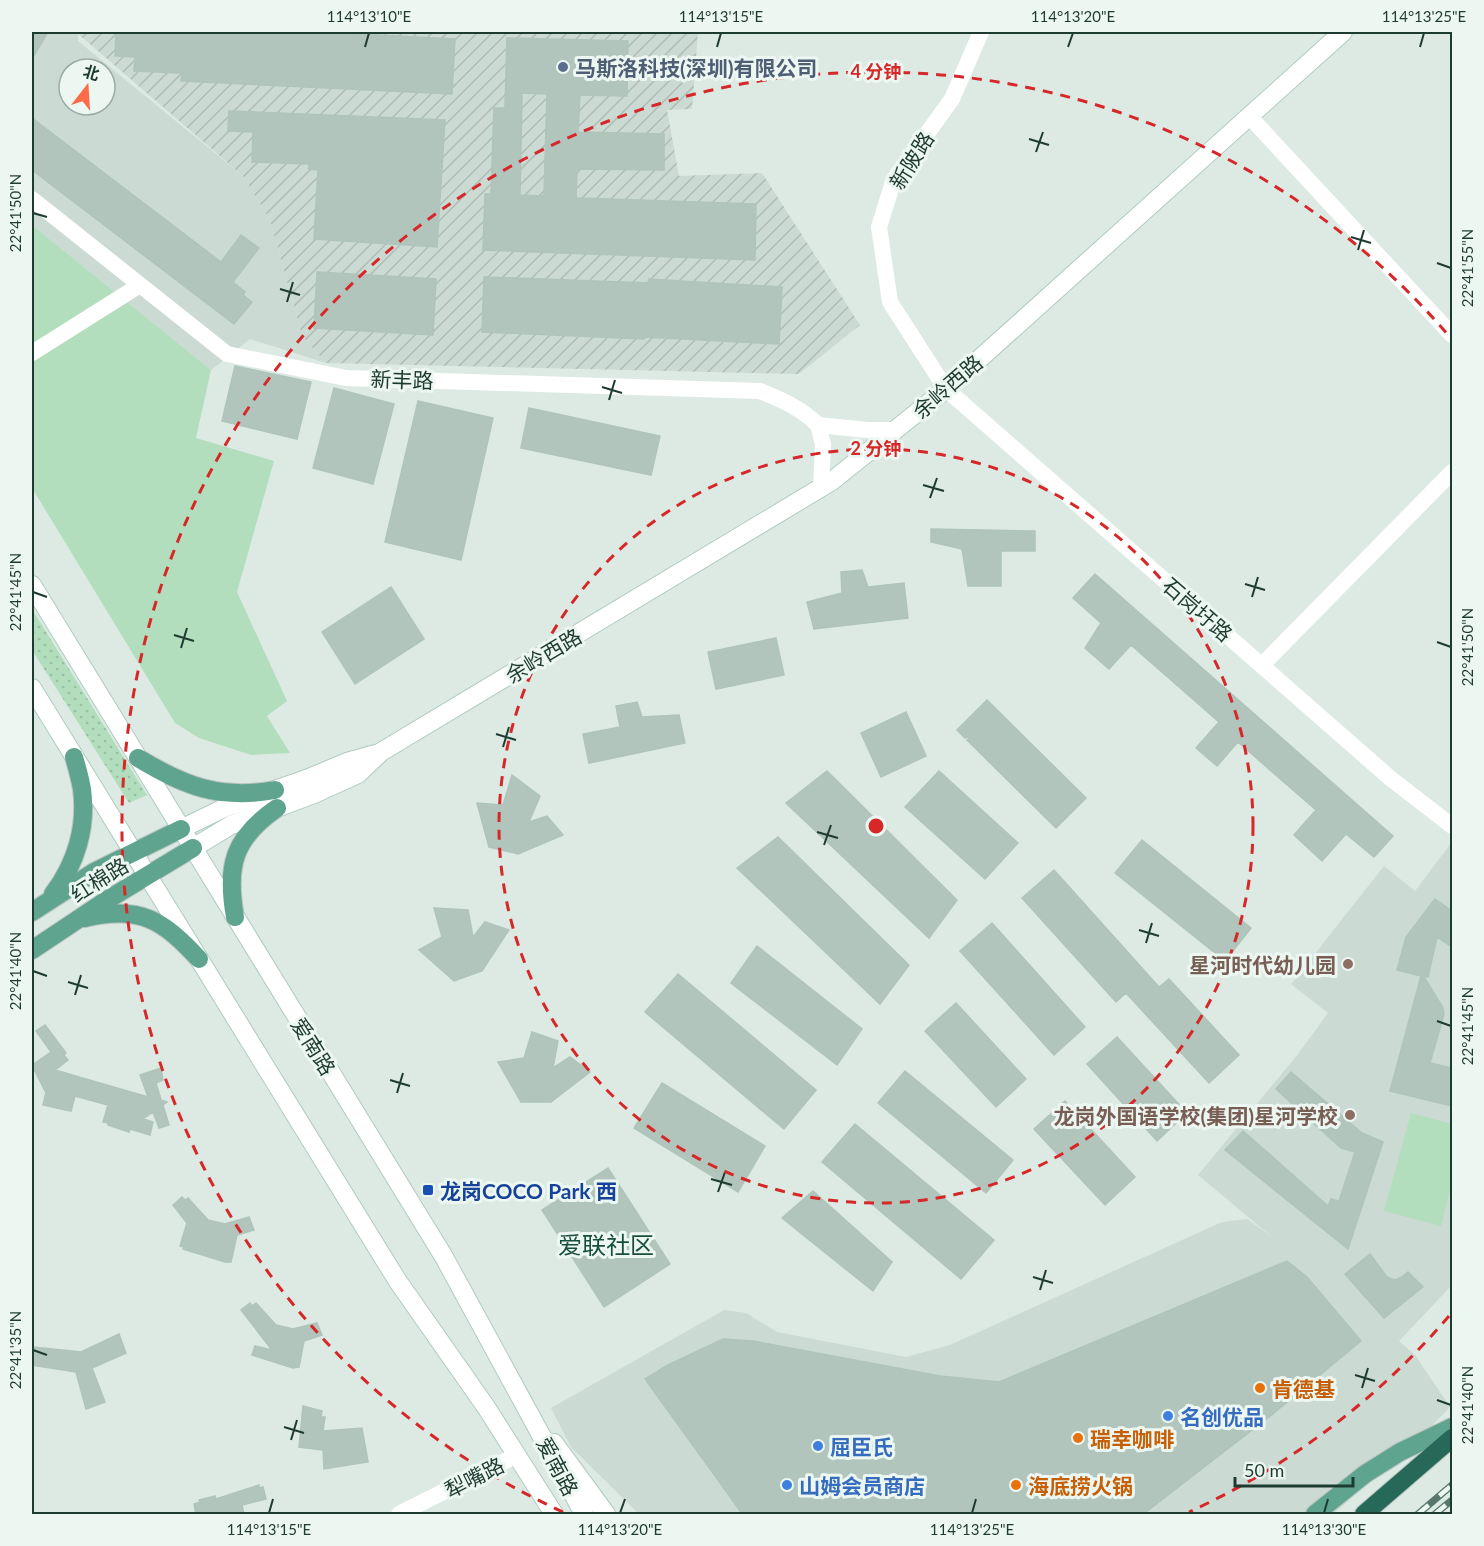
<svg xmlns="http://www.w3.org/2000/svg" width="1484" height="1546" viewBox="0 0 1484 1546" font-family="Lato,'Noto Sans SC',sans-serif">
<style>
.built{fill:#cbdad2;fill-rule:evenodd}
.industrial{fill:url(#industrial-furrows)}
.green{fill:#b3debd}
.garden{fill:url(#garden-dots)}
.building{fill:#b2c5bc;stroke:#afc4ba;stroke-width:1.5;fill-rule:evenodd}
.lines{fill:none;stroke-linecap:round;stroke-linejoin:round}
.secondary-casing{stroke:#afcbbf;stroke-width:20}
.primary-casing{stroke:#bcc4c1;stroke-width:20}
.highway-casing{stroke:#bcc4c1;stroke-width:20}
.street{stroke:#fff;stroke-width:16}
.secondary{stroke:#fff;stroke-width:18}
.primary{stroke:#5ea48e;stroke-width:18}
.highway{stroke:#276958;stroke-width:18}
.rail-casing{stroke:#57776d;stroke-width:7}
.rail{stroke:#edf7f2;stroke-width:4.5;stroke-dasharray:14;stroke-linecap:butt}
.ticks{fill:none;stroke:#1e3b31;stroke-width:2}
.ring{fill:none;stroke:#d62828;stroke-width:3;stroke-dasharray:10 8}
.service-dot{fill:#5c6f8a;stroke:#edf7f2;stroke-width:2}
.education-dot{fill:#8d6e63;stroke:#edf7f2;stroke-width:2}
.transit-dot{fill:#1a4fb4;stroke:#edf7f2;stroke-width:2}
.food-dot{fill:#e8710a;stroke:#edf7f2;stroke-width:2}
.shop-dot{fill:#3f7fe0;stroke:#edf7f2;stroke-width:2}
.labels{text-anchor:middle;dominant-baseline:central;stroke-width:6;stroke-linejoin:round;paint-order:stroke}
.service-label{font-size:21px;font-weight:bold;fill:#4e5e75;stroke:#edf7f2;text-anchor:start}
.street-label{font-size:21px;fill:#1e3b31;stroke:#edf7f2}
.education-label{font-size:21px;font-weight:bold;fill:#785e54;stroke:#edf7f2;text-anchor:end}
.transit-label{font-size:21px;font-weight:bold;fill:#164399;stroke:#edf7f2;text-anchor:start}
.food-label{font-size:21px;font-weight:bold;fill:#c56008;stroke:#edf7f2;text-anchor:start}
.shop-label{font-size:21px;font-weight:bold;fill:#366cbe;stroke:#edf7f2;text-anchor:start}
.quarter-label{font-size:24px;fill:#184e3e;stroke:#edf7f2}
.centre{fill:#d62828;stroke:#edf7f2;stroke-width:3}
.ring-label{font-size:18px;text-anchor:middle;font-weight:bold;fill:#d62828;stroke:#edf7f2;stroke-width:6;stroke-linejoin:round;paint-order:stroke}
.neatline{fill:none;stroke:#1e3b31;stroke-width:2}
.ticks-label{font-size:15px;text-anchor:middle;fill:#1e3b31}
</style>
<defs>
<pattern id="industrial-furrows" width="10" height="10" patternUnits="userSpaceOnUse" patternTransform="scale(1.5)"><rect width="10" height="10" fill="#cbdad2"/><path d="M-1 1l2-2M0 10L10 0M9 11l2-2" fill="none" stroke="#aebcb5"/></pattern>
<pattern id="garden-dots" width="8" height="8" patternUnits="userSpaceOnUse" patternTransform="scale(1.5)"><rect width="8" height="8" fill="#b3debd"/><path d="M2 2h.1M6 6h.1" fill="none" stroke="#9abfa3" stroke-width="1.8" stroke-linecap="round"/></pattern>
</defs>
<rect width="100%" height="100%" fill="#ddeae4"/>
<path class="built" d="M32,32H78V41L243,176L270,220L302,336L326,363L250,339L211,370L32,225ZM69,69H105V105H69Z
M1452,842V1285L1399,1341L1415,1355L1450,1407L1415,1443L1333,1514H639L571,1447L551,1408L724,1310L746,1313L777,1332L906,1357L950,1345L1222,1222L1247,1219L1272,1237L1198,1175L1298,1054L1328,1013L1291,984L1384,866L1415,891Z"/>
<path class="industrial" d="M76,32H698L692,109L667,110L679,176L762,173L860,325L799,374L326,363L302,336L270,220L243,176Z"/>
<path class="green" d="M32,225L211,370L196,438L274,461L237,592L287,701L267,716L290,753L251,755L199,738L175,723L32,488Z
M1411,1113L1452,1124V1183L1441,1226L1384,1211Z"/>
<path class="garden" d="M32,609L147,795L129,803L32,650Z"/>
<path class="building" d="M32,32H48L32,59Z
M116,32H321L455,39L452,94L181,81L182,73L134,71L135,57L115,56Z
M507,38L628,41L627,96L580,95L578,132L664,134V170L577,169L576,198L756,204L755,260L483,250L485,194H491L494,108H505ZM522,93L547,94L544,196L520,195Z
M229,111L445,120L437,247L314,239L318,170L309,169V164L252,162L253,132L228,131Z
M32,118L221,262L241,235L259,248L233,282L245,292L243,295L252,302L234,324L32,170Z
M317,272L436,279L433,335L314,328Z
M484,277L649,283V279L782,287L779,344L644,337V339L482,332Z
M235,366L311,382L297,439L222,421Z
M334,388L394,404L373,484L313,468Z
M418,401L493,418L461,560L385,542Z
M529,408L660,436L651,475L521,448Z
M931,529L1035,531V551H1001V586H968L962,549L931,542Z
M862,570L868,587L904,583L908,618L814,629L807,602L842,593L841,572Z
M1095,574L1393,836L1374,857L1346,834L1322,861L1294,835L1316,810L1238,742L1217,766L1196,748L1219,722L1131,645L1109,669L1085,648L1101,623L1073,598Z
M391,587L424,639L355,684L322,632Z
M776,638L784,675L716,689L708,652Z
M987,700L1086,798L1056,828L967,740L972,735L965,738L957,730Z
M637,702L642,717L679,715L685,743L589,763L583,734L620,727L616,706Z
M906,712L926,756L881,777L861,733Z
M827,771L957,900L929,938L786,803Z
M939,771L1018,843L985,879L905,807Z
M512,775L540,796L529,822L547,816L563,835L518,854L489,847L477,803L503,805Z
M778,837L909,965L880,1004L737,868Z
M1142,840L1251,928L1225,961L1115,873Z
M1054,870L1159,987L1169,979L1239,1055L1209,1083L1126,993L1116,1002L1022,898Z
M1435,899L1452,911V947L1437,937L1428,977H1424L1443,1008L1444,1014L1430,1063L1452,1068V1106L1390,1091L1421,976L1397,970L1406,937Z
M434,908L468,910L473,937L485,922L509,930L482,971L454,981L419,950L442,937Z
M992,923L1085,1027L1054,1055L960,951Z
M757,946L862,1029L837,1065L731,983Z
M678,974L816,1090L784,1129L645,1012Z
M956,1003L1026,1079L996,1107L925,1031Z
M45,1025L66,1053L64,1055L68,1060L55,1070L148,1097L140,1075L161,1068L163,1080L156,1083L161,1100L167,1102L163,1105L169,1125L159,1128L153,1112L143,1119L153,1122L150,1135L130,1129L129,1132L108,1125V1123L103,1122L108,1105L75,1096L71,1111L43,1105L46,1093L32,1065L51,1052L36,1031Z
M532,1032L558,1041L553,1068L570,1057L590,1072L551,1102H521L498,1062L524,1058Z
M1117,1037L1187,1113L1157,1141L1087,1064Z
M905,1071L1013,1160L986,1193L878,1103Z
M1291,1072L1362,1133L1383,1142L1348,1249L1225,1150L1243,1131L1328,1206L1331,1199L1339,1201L1355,1152L1341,1148L1276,1089Z
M662,1083L765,1146L738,1192L634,1128Z
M1065,1101L1135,1177L1105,1205L1034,1129Z
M855,1124L994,1240L961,1279L822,1162Z
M608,1168L670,1264L604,1307L542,1210Z
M813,1191L892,1262L873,1291L782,1218Z
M182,1197L185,1200L188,1198L208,1220L225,1224L249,1217L254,1230L237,1235L231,1262H225L183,1249L184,1247L180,1246L187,1223L173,1205Z
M1370,1254L1387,1277L1395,1280L1402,1277L1408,1272L1423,1287L1384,1318L1345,1274Z
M1287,1261L1307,1277L1361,1341L1269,1417L1142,1515H745L741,1512L645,1379L668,1365L723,1339L753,1341L940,1376L999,1382Z
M250,1303L252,1306L256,1303L276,1325L293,1329L317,1323L322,1335L304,1341L299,1367L293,1368L252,1355L255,1346L272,1350L241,1310Z
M119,1334L126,1353L92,1368L105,1402L86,1409L76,1372L32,1365L34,1347L81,1352Z
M303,1406L322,1411L321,1417H325L323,1431L362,1428L368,1462L324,1469L323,1450L299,1447Z
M259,1485V1488L263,1487L266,1499L242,1505L244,1515H225L224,1511L210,1515H196L194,1504L200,1502L199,1500L215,1496L216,1499Z"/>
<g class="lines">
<g class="secondary-casing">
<path id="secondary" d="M32,585L444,1257L584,1514
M32,688L397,1280L486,1407L554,1514
M181,829L224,808L309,778L347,762L376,754
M193,848L231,825L314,794L358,774L381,752L832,481L946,389L1343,32
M554,1443L606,1514"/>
</g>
<g class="primary-casing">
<path id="primary" d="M138,758C184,786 220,800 275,790
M53,894C76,864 87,827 82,789C80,778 77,767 74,757
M32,912L94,872L181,829
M235,917C226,867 233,838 277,808
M85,918C140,905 163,920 199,959
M32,950L107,900L193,848
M1315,1514L1365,1474L1400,1452L1452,1427"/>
</g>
<g class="highway-casing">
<path id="highway" d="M1364,1514L1452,1438"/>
</g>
<path class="street" d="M981,32L952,99L894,179L879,227L890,302L946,389L1390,778L1452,826
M1249,116L1452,335
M32,199L227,354L346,378L760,391C782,400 801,408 818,425
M32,353L140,285
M821,488L823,444L818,425L867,430H896
M1262,665L1452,472
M399,1514L517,1455"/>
<use href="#secondary" class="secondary"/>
<use href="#primary" class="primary"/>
<use href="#highway" class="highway"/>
<g class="rail-casing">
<path id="rail" d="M1418,1514L1452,1485
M1435,1514L1452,1500"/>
</g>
<use href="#rail" class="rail"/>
</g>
<path class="ticks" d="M365,47L369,33M717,47L721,33M1068,47L1073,33M1420,47L1424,33M1029,139L1049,145M1036,152L1043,132M33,213L47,217M1351,237L1371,243M1358,250L1364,230M1437,263L1451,268M280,289L300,295M287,302L293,282M602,387L622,393M609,400L615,380M923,485L944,491M930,498L937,478M1245,584L1265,590M33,592L47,597M1252,597L1258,577M174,635L194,641M1437,642L1451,647M181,648L187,628M496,734L516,740M503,747L509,727M817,832L838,838M824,845L831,825M1139,930L1159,936M1146,943L1152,923M33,971L47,976M68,982L88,988M75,995L81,975M1437,1021L1451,1026M390,1080L410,1086M397,1093L403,1073M711,1179L732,1185M718,1192L725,1172M1033,1277L1053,1283M1040,1290L1046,1270M33,1350L47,1355M1355,1375L1375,1381M1362,1388L1368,1368M1437,1400L1451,1405M284,1427L304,1433M291,1440L297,1420M269,1513L273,1499M620,1513L625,1499M972,1513L976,1499M1324,1513L1328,1499"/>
<g class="ring">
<circle cx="876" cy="826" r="377"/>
<path d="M1449 1316A754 754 0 0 1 1189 1512M563 1512A754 754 0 1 1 1449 336"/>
</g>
<circle class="service-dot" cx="563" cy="67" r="6"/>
<g class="education-dot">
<circle cx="1348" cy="964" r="6"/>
<circle cx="1350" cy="1115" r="6"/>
</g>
<rect class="transit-dot" x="422" y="1184" width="12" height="12" rx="3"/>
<g class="food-dot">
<circle cx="1260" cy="1388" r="6"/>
<circle cx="1078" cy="1438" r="6"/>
<circle cx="1016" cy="1485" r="6"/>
</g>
<g class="shop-dot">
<circle cx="1168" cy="1416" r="6"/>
<circle cx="818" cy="1446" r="6"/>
<circle cx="787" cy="1485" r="6"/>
</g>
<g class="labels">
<g class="service-label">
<text x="575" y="67">马斯洛科技(深圳)有限公司</text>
</g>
<g class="street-label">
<text transform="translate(911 160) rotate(-58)">新陂路</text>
<text transform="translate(402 379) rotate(2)">新丰路</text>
<text transform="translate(947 386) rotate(-41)">余岭西路</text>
<text transform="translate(1198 609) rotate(41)">石岗圩路</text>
<text transform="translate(543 655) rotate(-31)">余岭西路</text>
<text transform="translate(99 879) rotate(-32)">红棉路</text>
<text transform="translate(314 1046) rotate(58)">爱南路</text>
<text transform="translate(558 1466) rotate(62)">爱南路</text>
<text transform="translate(474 1477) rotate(-27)">犁嘴路</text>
</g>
<g class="education-label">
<text x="1336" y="964">星河时代幼儿园</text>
<text x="1338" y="1115">龙岗外国语学校(集团)星河学校</text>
</g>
<g class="transit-label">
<text x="440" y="1190">龙岗COCO Park 西</text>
</g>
<g class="food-label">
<text x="1272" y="1388">肯德基</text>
<text x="1090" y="1438">瑞幸咖啡</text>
<text x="1028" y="1485">海底捞火锅</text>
</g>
<g class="shop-label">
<text x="1180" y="1416">名创优品</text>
<text x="830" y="1446">屈臣氏</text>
<text x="799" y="1485">山姆会员商店</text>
</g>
<g class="quarter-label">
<text x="606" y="1244">爱联社区</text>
</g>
</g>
<circle cx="876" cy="826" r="9" class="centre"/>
<g class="ring-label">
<text x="876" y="78">4 分钟</text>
<text x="876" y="455">2 分钟</text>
</g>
<rect width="1484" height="1546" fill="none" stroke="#edf7f2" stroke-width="66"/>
<g transform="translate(87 87) rotate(17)"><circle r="28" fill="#edf7f2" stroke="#9aaca5" stroke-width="1.5"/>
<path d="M0-4.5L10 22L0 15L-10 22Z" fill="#fd6b49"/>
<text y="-9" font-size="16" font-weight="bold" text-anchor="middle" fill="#1e3b31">北</text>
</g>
<path d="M1235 1477v9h118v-9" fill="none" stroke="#1e3b31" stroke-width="3"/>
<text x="1244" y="1477" font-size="18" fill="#1e3b31" stroke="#edf7f2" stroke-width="4.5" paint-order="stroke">50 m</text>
<rect x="33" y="33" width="1418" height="1480" class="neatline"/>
<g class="ticks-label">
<text x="369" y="22">114°13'10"E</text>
<text x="721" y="22">114°13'15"E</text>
<text x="1073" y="22">114°13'20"E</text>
<text x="1424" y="22">114°13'25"E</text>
<text transform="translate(16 213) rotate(-90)" y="5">22°41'50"N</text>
<text transform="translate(1468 268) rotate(-90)" y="5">22°41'55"N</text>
<text transform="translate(16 592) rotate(-90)" y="5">22°41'45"N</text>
<text transform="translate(1468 647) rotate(-90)" y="5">22°41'50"N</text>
<text transform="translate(16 971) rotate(-90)" y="5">22°41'40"N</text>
<text transform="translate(1468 1026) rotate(-90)" y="5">22°41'45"N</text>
<text transform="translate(16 1350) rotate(-90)" y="5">22°41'35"N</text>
<text transform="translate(1468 1405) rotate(-90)" y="5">22°41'40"N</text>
<text x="269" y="1535">114°13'15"E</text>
<text x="620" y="1535">114°13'20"E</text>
<text x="972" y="1535">114°13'25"E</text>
<text x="1324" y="1535">114°13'30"E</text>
</g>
</svg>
